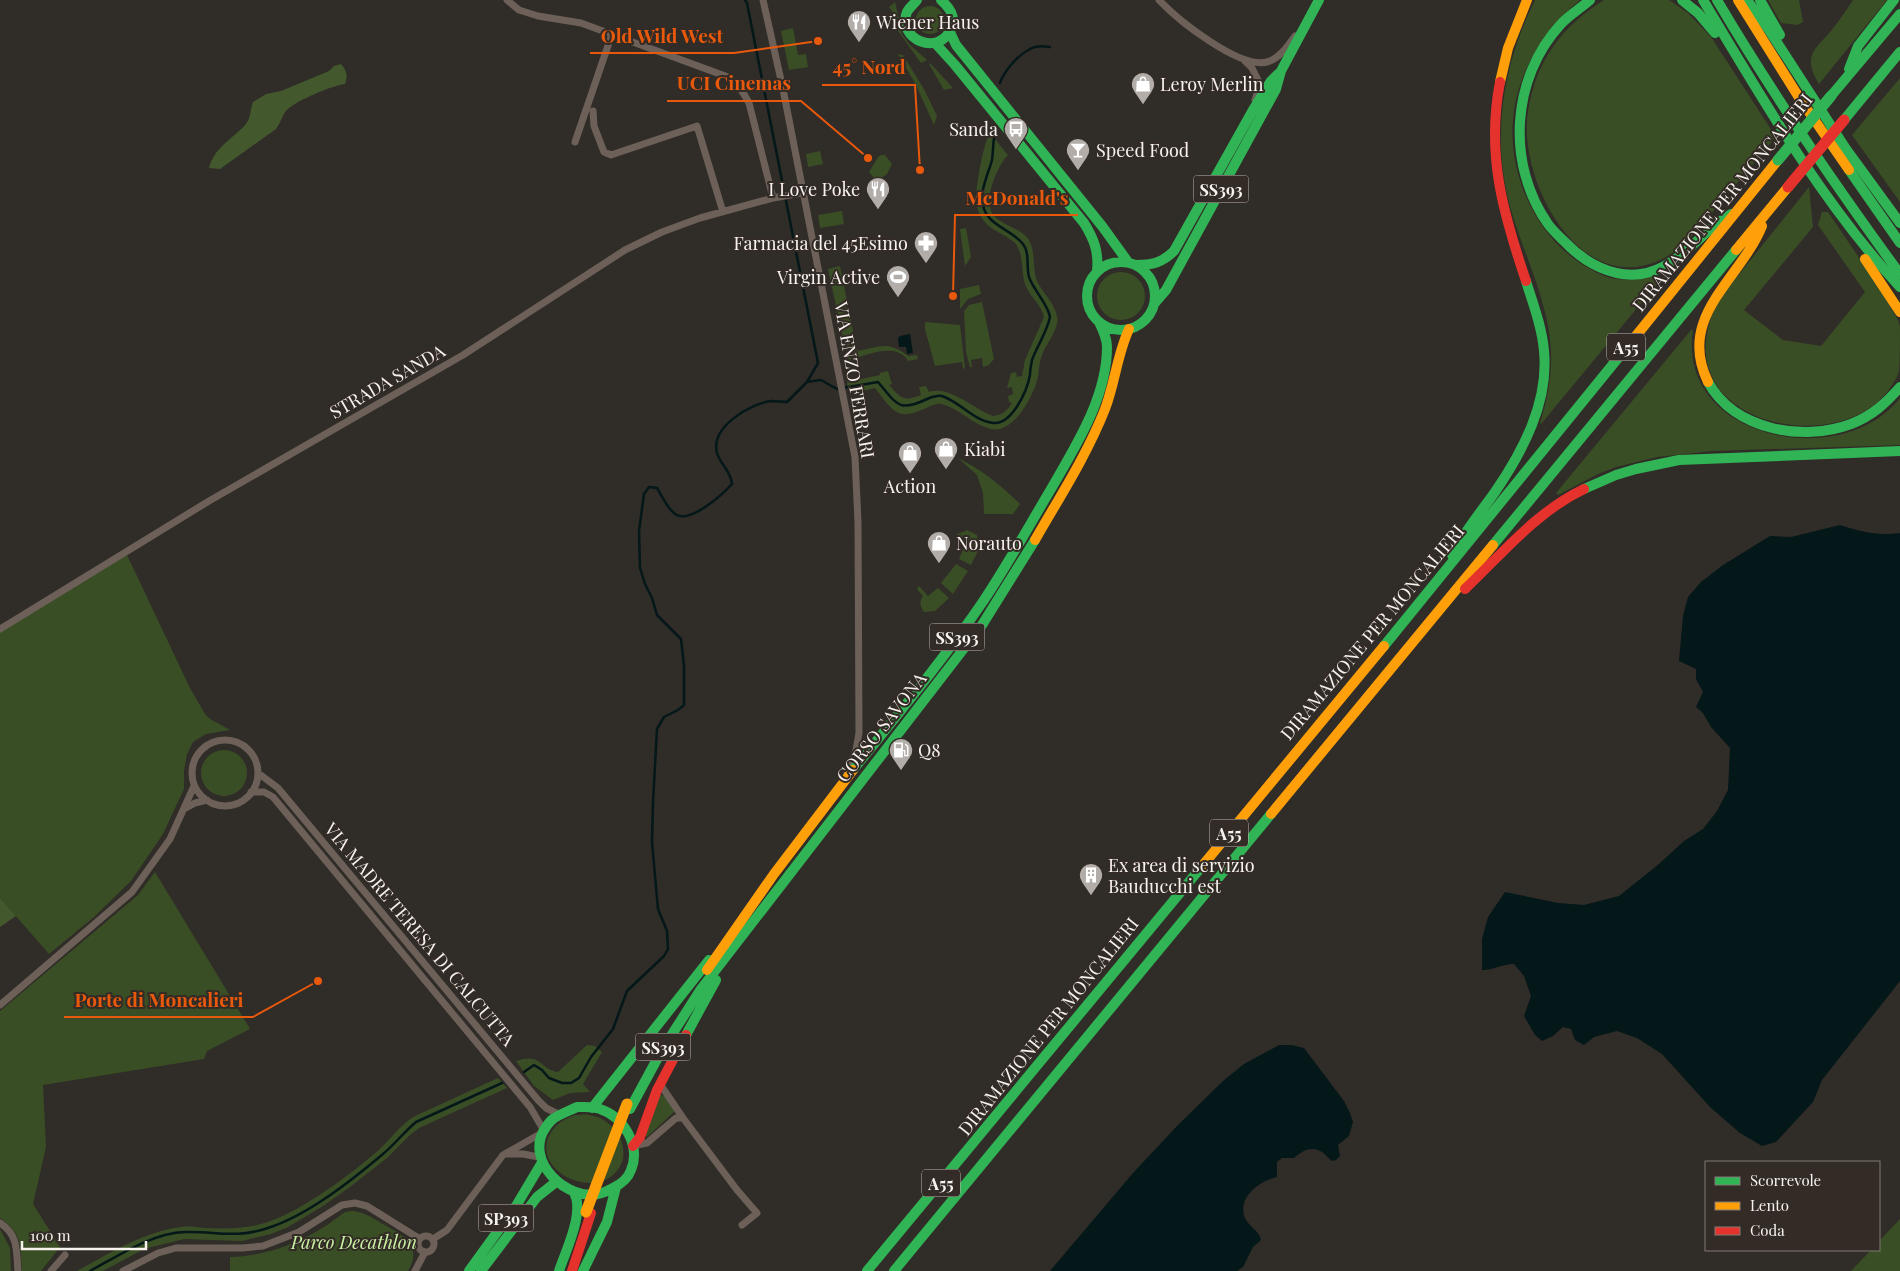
<svg xmlns="http://www.w3.org/2000/svg" width="1900" height="1271" viewBox="0 0 1900 1271" font-family="'Playfair Display',serif">
<style>
.green{fill:#3a4e25}
.forest{fill:#43582d}
.water{fill:#041719}
.lines{fill:none;stroke-linecap:round;stroke-linejoin:round}
.stream{stroke:#041719;stroke-width:2.5}
.street{stroke:#6d6059;stroke-width:7}
.fast{stroke:#30b455;stroke-width:10}
.slow{stroke:#ff9f0a;stroke-width:10}
.jam{stroke:#e5322d;stroke-width:10}
.fast-bridge{stroke:#30b455;stroke-width:11}
.slow-bridge{stroke:#ff9f0a;stroke-width:11}
.jam-bridge{stroke:#e5322d;stroke-width:11}
.labels{text-anchor:middle;dominant-baseline:central;stroke-width:4;stroke-linejoin:round;paint-order:stroke}
.shield{fill:#332b25;stroke:#bdb6b2;stroke-width:1}
.shield-label{font-size:16px;font-weight:bold;fill:#f8f2ee}
.poi-label{font-size:18px;fill:#f8f2ee;stroke:#332b25;text-anchor:start}
.street-label{font-size:18px;fill:#f8f2ee;stroke:#332b25}
.park-label{font-size:18px;font-style:italic;fill:#c9f2a5;stroke:#332b25}
.leader{fill:none;stroke:#e8590c;stroke-width:2}
.callout-dot{fill:#e8590c;stroke:#332b25;stroke-width:2}
.callout-label{font-size:19px;text-anchor:middle;font-weight:bold;fill:#e8590c;stroke:#332b25;stroke-width:4;stroke-linejoin:round;paint-order:stroke}
</style>
<rect width="100%" height="100%" fill="#302c28"/>
<path class="green" d="M1535,0H1580C1544,29 1517,72 1513,120C1508,178 1539,243 1592,270C1599,274 1608,278 1617,279C1631,282 1644,278 1658,275L1662,278L1541,424L1540,423C1547,401 1552,375 1551,352C1549,301 1523,254 1510,206C1491,136 1503,64 1535,0Z
M1604,0H1669L1688,13L1711,37L1776,137C1757,159 1739,181 1720,203C1702,224 1685,249 1660,260C1579,298 1517,179 1528,111C1536,61 1561,27 1604,0Z
M1768,0H1799L1803,22L1797,25L1781,23Z
M1853,0H1887L1819,84C1800,54 1818,48 1834,27C1841,18 1847,9 1853,0Z
M895,2L902,34L910,45L927,60L921,63L893,24L898,19L889,7Z
M916 20a14 14 0 1 1 28 0a14 14 0 1 1-28 0Z
M793,28L798,55L806,54L808,67L789,70L781,31Z
M898,54L903,55L924,89L937,116L934,125L916,85Z
M930,63L953,88L944,90L929,64Z
M1900,78V202L1852,135Z
M990,133L1008,155C997,166 981,203 995,217C1005,226 1022,229 1029,240C1036,252 1032,268 1037,281C1043,294 1060,308 1057,324C1054,336 1044,347 1041,358C1039,364 1039,371 1038,377C1034,395 1014,434 991,429C973,425 959,408 941,404C936,403 931,406 926,408C897,422 893,411 875,388L849,394L847,382L880,375V373L888,371L892,384L889,385C901,398 903,402 921,395L919,387L926,386L929,392C949,385 974,409 993,416C1002,415 1007,411 1012,403L1009,402L1008,396L1013,394L1012,387L1007,388L1011,373L1016,372L1017,377L1022,376L1025,360L1044,317C1041,304 1029,296 1025,284C1021,271 1024,254 1015,243C1006,234 991,231 984,221C980,216 976,207 976,200C976,186 983,144 990,133Z
M820,151L823,164L808,167L806,154Z
M881,155H885L892,164L887,174L880,179L874,178L869,172L878,157Z
M1809,187L1813,227L1744,310L1783,340L1821,346L1865,292L1818,225L1822,212H1828L1877,284L1898,320L1900,326C1900,339 1900,361 1899,372C1861,469 1649,429 1720,298Z
M842,211L844,224L820,228L818,215Z
M966,228L971,257L965,266L960,229Z
M840,266L857,351C880,347 888,340 908,356L917,355L918,359L908,361C896,341 866,356 848,360L828,269Z
M1097 296a24 24 0 1 1 48 0a24 24 0 1 1-48 0Z
M979,285L981,294L968,299L960,309V289Z
M982,302L994,359L989,365L983,367L982,358L971,360L972,367H970L966,352L964,311L969,305Z
M925,322L960,325L965,368L963,369L962,362L935,366L925,329Z
M1691,330H1693C1676,439 1842,473 1900,398V445L1713,451L1657,457L1616,467L1598,474L1558,495L1556,493Z
M958,458C982,470 1001,485 1020,504L1013,514H984L983,493L977,475Z
M967,530L977,535L979,549L971,565L959,559L965,545V538L956,535Z
M127,555L190,688L205,714L210,719L230,730L206,734L193,742L187,754L184,771V789L163,834L131,881L94,917L49,954L0,898V632Z
M956,564L968,571L953,594L941,583Z
M919,586L928,596L938,588L949,598L935,611L924,612C920,607 919,601 923,596L917,589Z
M201 773a23 23 0 1 1 46 0a23 23 0 1 1-46 0Z
M155,872L250,1029L207,1051L204,1059L43,1085L46,1147L33,1204L60,1247L41,1271H22C20,1244 23,1235 0,1218V1011L138,895Z
M587,1045L595,1046L602,1052L583,1084L590,1092L570,1093L553,1100L534,1086L516,1061C542,1052 539,1069 558,1072Z
M498,1078L507,1088L419,1128L410,1135L387,1158L350,1187L323,1206L288,1227L271,1234L242,1241L184,1239L144,1249L103,1271H77C110,1253 143,1232 181,1227C189,1225 197,1227 204,1228C227,1229 247,1229 268,1222C305,1209 351,1174 380,1149C391,1138 400,1126 413,1117Z
M659,1094L666,1097L675,1111L647,1137L644,1135Z
M575,1115C579,1115 585,1114 590,1115C615,1119 635,1150 616,1172C593,1199 533,1172 549,1136C555,1124 562,1120 575,1115Z
M352,1211C364,1212 371,1217 381,1223C401,1234 424,1245 408,1271H230V1257C262,1256 292,1246 319,1230C328,1225 336,1218 345,1212Z
M1900,1219V1271H1851L1871,1250H1879V1241Z
M0,1229L10,1248L11,1271H0Z"/>
<path class="forest" d="M341,64C347,71 348,76 345,84C331,86 298,100 288,109C282,114 281,123 276,129L220,169L209,168C215,146 232,140 246,124C251,118 250,109 253,102L266,94L281,91L329,71L334,66Z
M0,898L16,916L0,927Z"/>
<path class="water" d="M910,334L913,353L907,354L906,347H899L898,338L900,336Z
M1840,525C1862,532 1877,536 1900,533V981L1822,1080L1813,1102L1776,1142L1762,1146L1740,1133L1710,1107L1662,1054L1637,1038L1617,1031L1594,1037L1584,1045L1575,1040L1571,1029L1563,1027L1553,1036L1542,1041L1535,1035L1524,1016L1531,996L1524,976L1514,964C1502,964 1490,971 1482,970V939L1488,917L1505,892L1558,903L1584,905L1619,896L1659,864L1684,841L1703,829L1717,811L1728,790L1730,748L1711,727L1703,713L1696,707L1703,692L1696,679V669L1679,661L1683,616L1688,597L1701,582L1723,565L1770,536L1791,537Z
M1279,1045H1292L1304,1048L1344,1101L1350,1113L1353,1122L1349,1136L1338,1145L1340,1156L1336,1160L1332,1161C1328,1158 1325,1154 1322,1152C1311,1145 1302,1151 1294,1158H1282L1277,1162V1177C1259,1181 1237,1197 1245,1218C1249,1227 1259,1230 1261,1240L1253,1247L1243,1267L1237,1271H1050L1133,1173L1178,1125L1223,1081L1244,1064Z"/>
<g class="lines">
<path class="stream" d="M745,0L747,3L818,363L807,382
M1000,83C1004,71 1018,55 1030,49C1036,45 1044,46 1050,47
M524,1072L534,1065L542,1070L549,1078L562,1083H571L579,1078L591,1057L613,1029L627,991L664,956L668,949L667,931L658,909L652,842L653,802L657,729L664,717L678,710L684,705V666L681,639L657,615L652,598L645,584L640,568L639,531L644,494L649,487L657,488C662,496 667,508 675,514C689,525 723,494 732,484C731,471 720,464 717,453C710,427 750,404 771,401C776,401 782,402 787,402L807,382L813,381L821,380L837,389L878,382C897,404 898,413 927,399C932,397 937,395 942,396C960,402 974,421 993,423C1012,425 1027,391 1030,375C1030,370 1031,365 1032,360C1037,346 1047,332 1050,317C1048,304 1034,291 1029,277C1026,266 1030,253 1023,244C1012,230 990,226 984,209C978,193 988,175 992,160C993,153 993,145 994,138
M90,1271C118,1256 152,1233 185,1232C216,1231 236,1239 268,1228C308,1215 351,1181 383,1154C395,1144 404,1132 416,1122L502,1083"/>
<path class="street" d="M507,0L519,10L538,16L581,23L728,77C738,84 743,92 749,103L773,198
M763,0L783,89L855,457L858,522L859,733L856,750L847,773
M1159,0C1178,20 1239,69 1267,62C1279,59 1288,46 1295,36
M1245,61L1252,68L1260,84L1255,100
M593,111L594,126L604,152L611,155L697,126L723,212
M575,142L612,34
M0,629L209,501L463,355L625,250L662,232L700,218L773,198L802,193
M192 773a33 33 0 1 1 66 0a33 33 0 1 1-66 0Z
M258,773L278,788L538,1100L546,1108L558,1114
M251,792H264L273,797L530,1107L543,1129
M184,809L195,803L207,800
M0,1005L132,892L170,839L194,786
M660,1084L683,1118
M633,1146L647,1143L676,1118H683L737,1190L757,1213L742,1225
M506,1154H523L539,1157
M0,1223C19,1236 16,1250 18,1271
M418 1244a8 8 0 1 1 16 0a8 8 0 1 1-16 0Z
M433,1239L447,1230L503,1155L540,1134
M51,1271L65,1255
M123,1271L158,1253L176,1248H242L263,1246L299,1232L342,1205L355,1203L367,1206L420,1239
M415,1271L425,1252"/>
<path class="fast" d="M917,0C914,4 909,8 907,12C896,38 939,59 952,27C956,16 949,7 941,0
M1590,0C1581,8 1569,15 1561,24C1511,78 1506,164 1548,224C1553,231 1560,237 1566,243C1585,263 1613,278 1641,274C1678,269 1700,232 1731,214
M1682,0L1698,13L1715,33
M1703,0C1761,97 1823,204 1900,287
M1717,0C1773,95 1835,185 1900,274
M1747,0L1769,30L1846,149L1900,223
M1760,0L1780,35
M950,32L956,45L1102,226L1128,262
M935,43L955,65L1084,223C1094,239 1099,252 1097,271
M1849,69L1858,46L1894,0
M1831,96L1900,14
M1844,120L1900,52
M1849,170L1900,243
M1087 296a34 34 0 1 1 68 0a34 34 0 1 1-68 0Z
M1136,265C1152,265 1162,263 1174,251L1253,110L1271,81L1278,74
M1154,304L1166,290L1276,89L1281,71L1319,0
M1708,382C1734,430 1803,442 1851,424C1872,416 1886,403 1900,387
M1584,489L1616,475L1636,469L1679,460L1900,451
M1493,545L1736,250
M1452,555C1464,532 1480,513 1495,492C1523,451 1549,402 1544,351C1542,327 1533,304 1526,281
M1384,646L1627,347
M853,770C898,714 944,659 984,600C1008,564 1029,526 1051,489C1075,447 1107,398 1107,347C1107,338 1103,330 1099,322
M686,1035L716,980
M577,1107C584,1107 593,1106 600,1109C624,1117 641,1146 631,1170C628,1179 621,1184 613,1188C609,1190 606,1192 602,1193C568,1204 522,1160 546,1127C548,1124 550,1121 553,1119C560,1114 569,1111 577,1107Z
M592,1108L709,960
M630,1109L662,1050L701,989L982,625L1035,540
M469,1271L516,1206L541,1164
M481,1271L537,1197L556,1182
M559,1271C566,1250 586,1210 573,1191
M583,1271L607,1222L616,1187
M867,1271L1203,865
M894,1271L1271,814"/>
<path class="slow" d="M1738,0L1800,99L1849,170
M1500,82L1508,48L1527,0
M1736,250L1788,187
M1865,259L1900,312
M1627,347L1778,160
M1708,382C1676,316 1740,280 1762,226
M1035,540C1059,498 1087,455 1105,409C1115,383 1117,355 1129,329
M1271,814L1493,545
M1203,865L1384,646
M707,970L774,874L853,770"/>
<path class="jam" d="M1500,82C1486,154 1503,213 1526,281
M1465,589C1503,553 1536,512 1584,489
M633,1146L640,1137L657,1090L686,1035
M572,1271L591,1213"/>
<path class="fast-bridge" d="M1778,160L1831,96"/>
<path class="slow-bridge" d="M586,1212L627,1104"/>
<path class="jam-bridge" d="M1788,187L1844,120"/>
</g>
<defs>
<g id="restaurant-pin" transform="scale(1.25)"><path d="M0 17L-7.5 6A9.5 9.5 0 1 1 7.5 6Z" fill="#b2ada9" stroke="#332b25"/><path d="M-5-6h1v4h1v-4h1v4h1v-4h1v5L-1.5 .5V6h-2V.5L-5-1ZM5-6V6H3V1.5H1.5Q1.5-4 5-6Z" fill="#fff"/></g>
<g id="shop-pin" transform="scale(1.25)"><path d="M0 17L-7.5 6A9.5 9.5 0 1 1 7.5 6Z" fill="#b2ada9" stroke="#332b25"/><path d="M-5-2.5h2.3a2.7 3.5 0 0 1 5.4 0H5L5.5 6h-11ZM-1.5-2.5h3a1.5 2.3 0 0 0-3 0Z" fill="#fff"/></g>
<g id="bus-pin" transform="scale(1.25)"><path d="M0 17L-7.5 6A9.5 9.5 0 1 1 7.5 6Z" fill="#b2ada9" stroke="#332b25"/><path d="M-5-6H5V4H4V6H2V4H-2V6H-4V4H-5ZM-3.5-4V0h7V-4ZM-3.5 1.2v1.5H-2V1.2ZM2 1.2v1.5H3.5V1.2Z" fill="#fff"/></g>
<g id="bar-pin" transform="scale(1.25)"><path d="M0 17L-7.5 6A9.5 9.5 0 1 1 7.5 6Z" fill="#b2ada9" stroke="#332b25"/><path d="M-6-5H6L.8 .8V4.5H3.5V6h-7V4.5H-.8V.8Z" fill="#fff"/></g>
<g id="pharmacy-pin" transform="scale(1.25)"><path d="M0 17L-7.5 6A9.5 9.5 0 1 1 7.5 6Z" fill="#b2ada9" stroke="#332b25"/><path d="M-2-6h4v4h4v4h-4v4h-4v-4h-4v-4h4Z" fill="#fff"/></g>
<g id="stadium-pin" transform="scale(1.25)"><path d="M0 17L-7.5 6A9.5 9.5 0 1 1 7.5 6Z" fill="#b2ada9" stroke="#332b25"/><path d="M0-5a6.5 5 0 1 0 0 10a6.5 5 0 1 0 0-10ZM-3.5-1.8h7v3.6h-7Z" fill="#fff"/></g>
<g id="fuel-pin" transform="scale(1.25)"><path d="M0 17L-7.5 6A9.5 9.5 0 1 1 7.5 6Z" fill="#b2ada9" stroke="#332b25"/><path d="M-5.5-6h7V0h2V4h1.3V-2.5L3-4.5l.8-.8L6-3V5H2.5V1h-1V6h-7ZM-4.2-4.7v3.2H.2V-4.7Z" fill="#fff"/></g>
<g id="building-pin" transform="scale(1.25)"><path d="M0 17L-7.5 6A9.5 9.5 0 1 1 7.5 6Z" fill="#b2ada9" stroke="#332b25"/><path d="M-4-6H4V6H1V3H-1V6H-4ZM-2.5-4.3h1.7v1.8h-1.7ZM.8-4.3h1.7v1.8H.8ZM-2.5-1h1.7V.8h-1.7ZM.8-1h1.7V.8H.8Z" fill="#fff"/></g>
</defs>
<g fill-rule="evenodd">
<use href="#restaurant-pin" x="859" y="22"/>
<use href="#shop-pin" x="1143" y="84"/>
<use href="#bus-pin" x="1016" y="129"/>
<use href="#bar-pin" x="1078" y="150"/>
<use href="#restaurant-pin" x="878" y="189"/>
<use href="#pharmacy-pin" x="926" y="243"/>
<use href="#stadium-pin" x="898" y="277"/>
<use href="#shop-pin" x="946" y="449"/>
<use href="#shop-pin" x="910" y="453"/>
<use href="#shop-pin" x="939" y="543"/>
<use href="#fuel-pin" x="901" y="750"/>
<use href="#building-pin" x="1091" y="875"/>
</g>
<g class="labels">
<g class="shield">
<rect x="1193.5" y="175.5" width="55" height="27" rx="4"/>
<rect x="1607" y="333.5" width="38" height="27" rx="4"/>
<rect x="929.5" y="623.5" width="55" height="27" rx="4"/>
<rect x="1210" y="819.5" width="38" height="27" rx="4"/>
<rect x="635.5" y="1033.5" width="55" height="27" rx="4"/>
<rect x="922" y="1169.5" width="38" height="27" rx="4"/>
<rect x="478.5" y="1204.5" width="55" height="27" rx="4"/>
</g>
<g class="shield-label">
<text x="1221" y="189">SS393</text>
<text x="1626" y="347">A55</text>
<text x="957" y="637">SS393</text>
<text x="1229" y="833">A55</text>
<text x="663" y="1047">SS393</text>
<text x="941" y="1183">A55</text>
<text x="506" y="1218">SP393</text>
</g>
<g class="poi-label">
<text x="876" y="22">Wiener Haus</text>
<text x="1160" y="84">Leroy Merlin</text>
<text x="998" y="129" text-anchor="end">Sanda</text>
<text x="1096" y="150">Speed Food</text>
<text x="860" y="189" text-anchor="end">I Love Poke</text>
<text x="908" y="243" text-anchor="end">Farmacia del 45Esimo</text>
<text x="880" y="277" text-anchor="end">Virgin Active</text>
<text x="964" y="449">Kiabi</text>
<text x="910" y="486" text-anchor="middle">Action</text>
<text x="956" y="543">Norauto</text>
<text x="918" y="750">Q8</text>
<text x="1108" y="865">Ex area di servizio<tspan x="1108" dy="21">Bauducchi est</tspan></text>
</g>
<g class="street-label">
<text transform="translate(1722 202) rotate(-51)">DIRAMAZIONE PER MONCALIERI</text>
<text transform="translate(855 380) rotate(80)">VIA ENZO FERRARI</text>
<text transform="translate(387 381) rotate(-30)">STRADA SANDA</text>
<text transform="translate(1372 632) rotate(-50)">DIRAMAZIONE PER MONCALIERI</text>
<text transform="translate(881 727) rotate(-52)">CORSO SAVONA</text>
<text transform="translate(420 934) rotate(50)">VIA MADRE TERESA DI CALCUTTA</text>
<text transform="translate(1048 1026) rotate(-51)">DIRAMAZIONE PER MONCALIERI</text>
</g>
<g class="park-label">
<text x="354" y="1242">Parco Decathlon</text>
</g>
</g>
<path class="leader" d="M818 41L734 53H590M920 170L915 85H822M868 158L801 101H667M953 296L955 215H1078M318 981L253 1017H64"/>
<g class="callout-dot">
<circle cx="818" cy="41" r="5"/>
<circle cx="920" cy="170" r="5"/>
<circle cx="868" cy="158" r="5"/>
<circle cx="953" cy="296" r="5"/>
<circle cx="318" cy="981" r="5"/>
</g>
<g class="callout-label">
<text x="662" y="43">Old Wild West</text>
<text x="869" y="74">45° Nord</text>
<text x="734" y="90">UCI Cinemas</text>
<text x="1017" y="205">McDonald's</text>
<text x="159" y="1007">Porte di Moncalieri</text>
</g>
<rect x="1705" y="1161" width="175" height="90" fill="#332b25" stroke="#827b75"/>
<rect x="1715" y="1177" width="25" height="8" fill="#30b455" stroke="#827b75"/>
<text x="1750" y="1186" font-size="15" fill="#f8f2ee">Scorrevole</text>
<rect x="1715" y="1202" width="25" height="8" fill="#ff9f0a" stroke="#827b75"/>
<text x="1750" y="1211" font-size="15" fill="#f8f2ee">Lento</text>
<rect x="1715" y="1227" width="25" height="8" fill="#e5322d" stroke="#827b75"/>
<text x="1750" y="1236" font-size="15" fill="#f8f2ee">Coda</text>
<path d="M22 1241v8h124v-8" fill="none" stroke="#f8f2ee" stroke-width="2.5"/>
<text x="30" y="1241" font-size="15" fill="#f8f2ee" stroke="#332b25" stroke-width="4" paint-order="stroke">100 m</text>
</svg>
